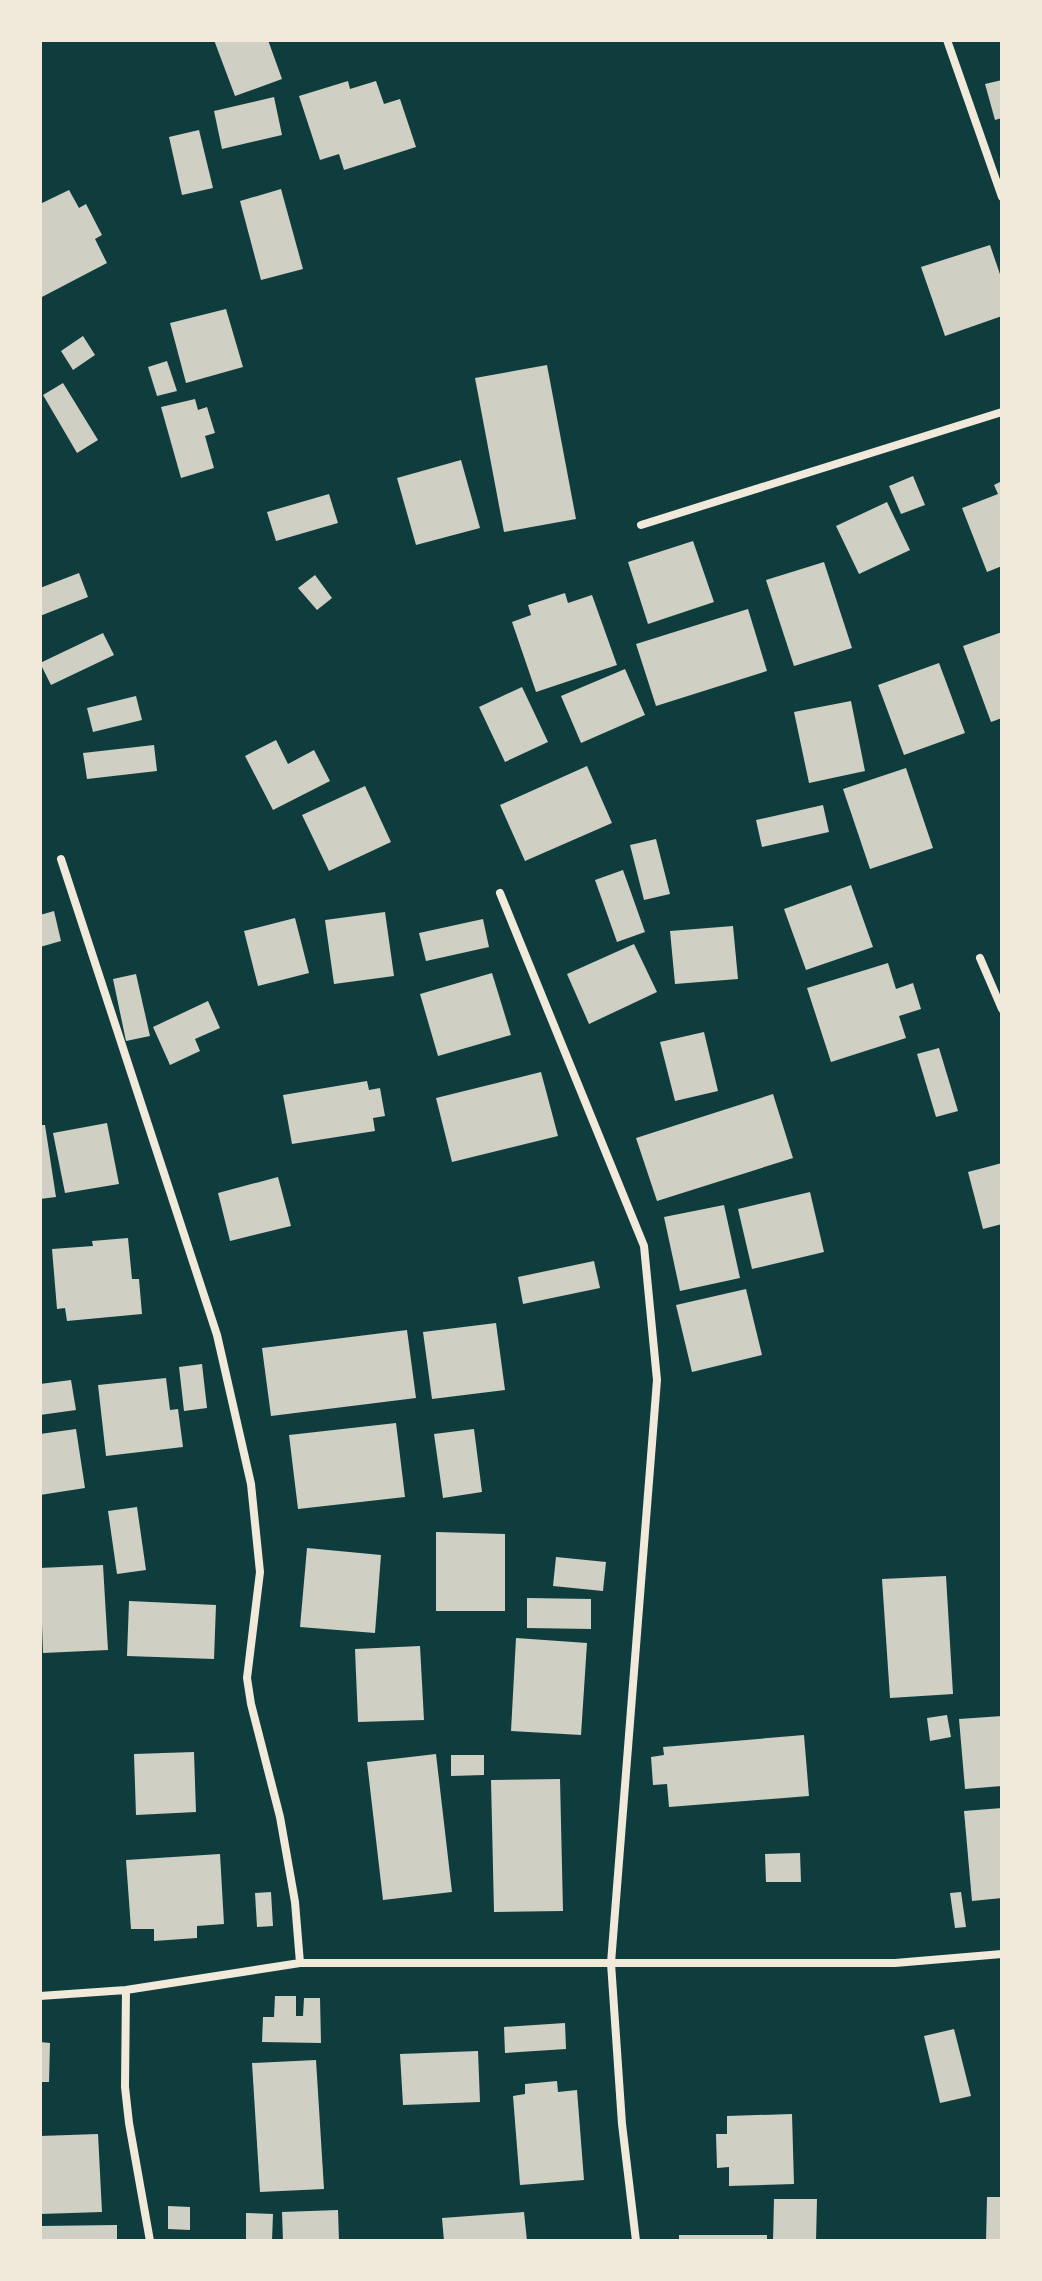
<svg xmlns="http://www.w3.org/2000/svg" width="1042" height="2281" viewBox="0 0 1042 2281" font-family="Arial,sans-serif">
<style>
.building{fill:#cfcfc3}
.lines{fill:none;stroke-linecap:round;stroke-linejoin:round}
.minor{stroke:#f1e9da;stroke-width:8}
</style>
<rect width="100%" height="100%" fill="#0f3d3e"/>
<path class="building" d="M214,40H268L282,79L235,96Z
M1002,80V118L995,120L985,84Z
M348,81L350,89L376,81L384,104L400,99L416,147L344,170L339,154L320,160L299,96Z
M274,97L282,135L222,149L214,111Z
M199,130L213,188L182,195L169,137Z
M281,189L303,269L261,280L240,201Z
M69,190L79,208L86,204L102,235L95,239L107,263L40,298V204Z
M990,245L1002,280V316L945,336L921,267Z
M226,309L243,367L186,383L170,323Z
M83,336L95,355L73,370L61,351Z
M167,361L177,391L157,396L148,367Z
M547,365L576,519L504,532L475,378Z
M63,383L98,440L77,453L43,395Z
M195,399L198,410L207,407L215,433L205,436L214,468L181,478L161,407Z
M461,460L480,528L416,545L397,478Z
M913,476L925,505L901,514L889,486Z
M1002,481V566L987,572L962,508L998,494L994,485Z
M329,494L338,523L276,541L267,512Z
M887,502L910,550L859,574L836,526Z
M693,541L714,602L648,624L628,562Z
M824,562L852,648L794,666L766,580Z
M79,573L88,597L40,616V588Z
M315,575L332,598L317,610L298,588Z
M565,593L568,603L592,595L617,665L536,692L512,622L531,615L528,605Z
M748,609L767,671L656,706L636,644Z
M1002,632V718L991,722L963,646Z
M103,633L114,655L51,685L40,663Z
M939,663L965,733L904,755L878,685Z
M625,669L645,715L581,743L561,696Z
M522,687L548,742L505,762L479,707Z
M136,696L142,720L93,732L87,708Z
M851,701L865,771L809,783L794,712Z
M276,740L288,764L314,750L330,781L273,810L245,756Z
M154,745L157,771L87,779L83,753Z
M587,766L612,823L525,861L500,805Z
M906,768L933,848L870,869L843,789Z
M365,786L391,842L329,871L302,815Z
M823,805L829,832L762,847L756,820Z
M656,839L670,894L644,900L630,845Z
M623,870L645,932L617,942L595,880Z
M851,885L873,947L806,970L784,909Z
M54,911L61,941L40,947V915Z
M385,912L394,976L334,984L325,920Z
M295,918L309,973L258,986L244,931Z
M483,919L489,947L426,961L419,933Z
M733,926L738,979L675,984L670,931Z
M634,944L657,992L589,1024L567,974Z
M888,963L896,989L913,983L921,1009L899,1016L906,1038L831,1062L807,988Z
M492,973L511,1035L438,1056L420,994Z
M136,974L150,1036L126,1041L113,979Z
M208,1001L220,1028L195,1039L200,1051L170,1065L153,1027Z
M704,1032L718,1091L675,1101L660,1042Z
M939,1048L958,1111L936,1117L917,1054Z
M541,1072L558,1136L452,1162L436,1098Z
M367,1081L369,1090L380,1088L385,1116L373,1118L375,1131L292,1144L283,1095Z
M773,1094L793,1158L657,1201L636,1138Z
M107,1123L119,1184L65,1193L53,1133Z
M40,1125H45L56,1197L40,1199Z
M1002,1163V1224L983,1229L968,1172Z
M278,1177L291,1226L230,1241L218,1193Z
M810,1192L824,1252L752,1269L738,1209Z
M724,1205L740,1278L680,1291L664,1217Z
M128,1238L132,1279H139L142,1314L67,1321L65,1308L57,1309L52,1249L93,1246L92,1241Z
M594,1261L600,1288L523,1304L518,1277Z
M746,1289L762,1355L692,1372L676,1305Z
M496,1323L505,1390L432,1399L423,1332Z
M407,1330L416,1398L271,1416L262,1348Z
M202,1364L207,1408L184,1411L179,1367Z
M166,1378L170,1410L178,1409L183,1447L106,1456L98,1385Z
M71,1380L76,1410L40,1415V1384Z
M396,1423L405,1497L298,1509L289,1435Z
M76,1429L85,1488L40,1495V1434Z
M474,1429L482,1492L443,1498L434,1434Z
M137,1507L146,1570L117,1574L108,1511Z
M436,1532L505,1534V1611H436Z
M307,1548L381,1555L375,1633L300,1627Z
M556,1557L606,1562L603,1591L553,1586Z
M103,1565L108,1650L43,1653L40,1568Z
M946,1576L953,1694L890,1698L882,1579Z
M527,1598L591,1599V1629L527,1628Z
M129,1601L216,1605L214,1659L127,1656Z
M516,1638L587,1643L581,1735L511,1731Z
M420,1646L424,1720L358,1722L355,1649Z
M947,1715L951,1737L930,1741L927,1718Z
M1002,1716V1786L965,1789L959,1719Z
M804,1735L809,1796L669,1807L667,1784L653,1785L651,1757L664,1755L663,1747Z
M194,1752L196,1812L136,1815L134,1754Z
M436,1754L452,1892L383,1900L367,1762Z
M451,1755H484V1775L451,1776Z
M560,1779L563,1911L494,1912L491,1780Z
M1002,1808V1898L972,1901L964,1811Z
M800,1853L801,1882H766L765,1854Z
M220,1854L224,1924L197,1926V1938L154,1941V1929H131L126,1860Z
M271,1892L273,1926L257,1927L255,1893Z
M961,1892L966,1927L955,1928L950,1893Z
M275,1996H296V2016H303L304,1998H320L321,2043L262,2042L263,2017H274Z
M565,2023L566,2049L505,2053L504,2027Z
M954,2029L971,2096L940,2103L924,2036Z
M40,2042L50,2043L49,2082H40Z
M478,2051L480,2102L403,2105L400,2054Z
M316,2060L324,2189L260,2192L252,2063Z
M557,2081L558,2092L577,2090L584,2180L520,2185L513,2096L525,2094V2084Z
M792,2114L794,2184L729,2186V2167L717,2168L716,2134H727V2116Z
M98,2134L102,2212L40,2214V2136Z
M987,2197H1002V2241H986Z
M774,2199H817L816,2241H773Z
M168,2206L190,2207V2230L168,2229Z
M338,2210L339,2241H283L282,2212Z
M524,2212L527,2241H444L442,2218Z
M246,2213L273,2214L272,2241H246Z
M117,2225V2241H40V2226Z
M679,2235H767V2241H679Z"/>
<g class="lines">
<path class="minor" d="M947,40L1002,197
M641,525L1002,412
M61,859L217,1335L251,1484L260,1572L247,1678L251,1704L280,1817L295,1902L300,1963
M500,893L644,1246L657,1380L611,1963L622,2124L636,2241
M980,958L1002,1009
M126,1990L125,2087L129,2123L150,2241
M40,1996L126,1990L300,1963H895L1002,1954"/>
</g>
<rect width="1042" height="2281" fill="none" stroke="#f1e9da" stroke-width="84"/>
</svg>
